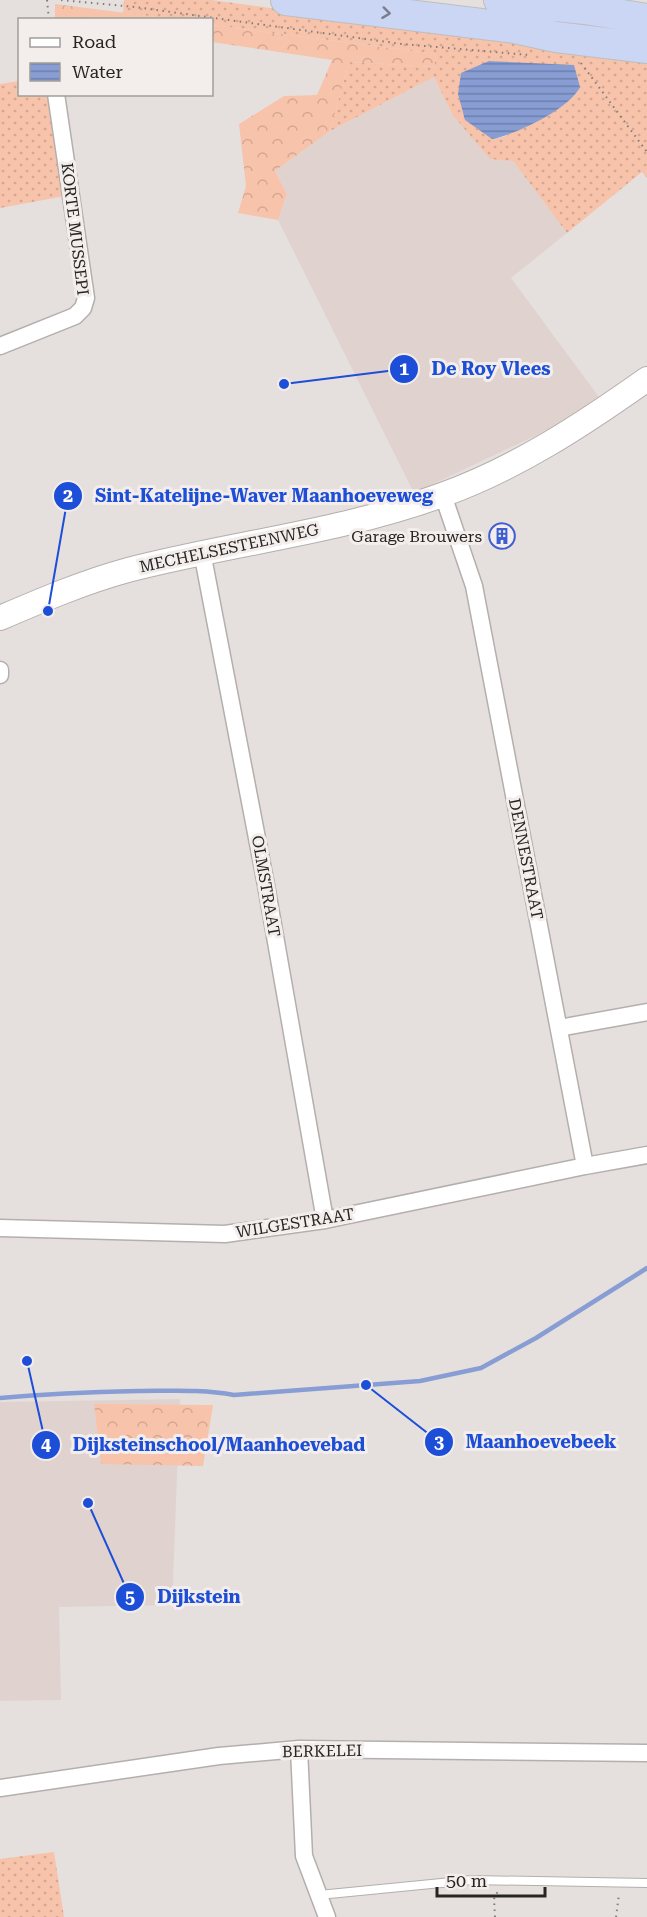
<svg xmlns="http://www.w3.org/2000/svg" width="647" height="1917" viewBox="0 0 647 1917" font-family="'Roboto Serif',serif">
<style>
.built{fill:#e0d3cf}
.grass{fill:url(#grass-dots);fill-rule:evenodd}
.forest{fill:url(#forest-crowns)}
.water{fill:url(#water-rules)}
.lines{fill:none;stroke-linecap:round;stroke-linejoin:round}
.stream{stroke:#879dd3;stroke-width:4.5}
.lane-casing{stroke:#b4afad;stroke-width:10}
.street-casing{stroke:#b4afad;stroke-width:19}
.secondary-casing{stroke:#b4afad;stroke-width:26}
.highway-casing{stroke:#bebebd;stroke-width:32}
.path{stroke:#7f7c7a;stroke-width:2;stroke-dasharray:1.5 4.5;stroke-linecap:butt}
.lane{stroke:#fff;stroke-width:8}
.street{stroke:#fff;stroke-width:16}
.secondary{stroke:#fff;stroke-width:24}
.highway{stroke:#cad6f4;stroke-width:30}
.oneway{stroke:#787e8c}
.labels{text-anchor:middle;dominant-baseline:central;stroke-width:6;stroke-linejoin:round;paint-order:stroke}
.street-label{font-size:16px;fill:#272524;stroke:#f3eeeb}
.poi-label{font-size:16px;fill:#272524;stroke:#f3eeeb;text-anchor:end}
.leader{fill:none;stroke:#1d4ed8;stroke-width:2}
.callout-dot{fill:#1d4ed8;stroke:#f3eeeb;stroke-width:2}
.mark-label{font-size:18px;text-anchor:middle;font-weight:bold;fill:#fff}
.callout-label{font-size:18px;text-anchor:middle;font-weight:bold;fill:#1d4ed8;stroke:#f3eeeb;stroke-width:6;stroke-linejoin:round;paint-order:stroke}
</style>
<defs>
<pattern id="grass-dots" width="8" height="8" patternUnits="userSpaceOnUse" patternTransform="scale(1.5)"><rect width="8" height="8" fill="#f7c3ab"/><path d="M2 2h.1M6 6h.1" fill="none" stroke="#d4a793" stroke-width="1.8" stroke-linecap="round"/></pattern>
<pattern id="forest-crowns" width="20" height="18" patternUnits="userSpaceOnUse" patternTransform="scale(1.5)"><rect width="20" height="18" fill="#f7c3ab"/><path d="M2 6a3 3 0 1 1 6 0M12 15a3 3 0 1 1 6 0" fill="none" stroke="#d4a793"/></pattern>
<pattern id="water-rules" width="6" height="5" patternUnits="userSpaceOnUse" patternTransform="scale(1.5)"><rect width="6" height="5" fill="#879dd3"/><path d="M0 2.5h6" fill="none" stroke="#6e80ab"/></pattern>
</defs>
<rect width="100%" height="100%" fill="#e5e0de"/>
<path class="built" d="M434,77L452,114L513,161L567,233L511,278L599,397L554,427L414,493L278,220L287,194L275,171L330,131Z
M180,1399L172,1605L59,1607L61,1700L0,1701V1402Z"/>
<path class="grass" d="M124,0H211L647,59V178L642,172L567,233L513,161L490,159L452,114L434,77L330,131L349,62L434,67L436,54L212,25V20L173,19L123,13ZM489,61L546,65L507,136L493,139L465,120Z
M19,81L20,94L50,95L65,196L0,208V84Z
M54,1852L64,1917H0V1859Z"/>
<path class="forest" d="M55,4L173,19H55Z
M212,25L436,54L434,67L349,62L330,131L275,171L287,194L278,220L238,213L246,186L239,124L284,96L317,95L332,60L212,42Z
M94,1404L213,1405L203,1466L101,1464Z"/>
<path class="water" d="M489,61L574,65L580,87C569,109 517,134 492,139L465,120L458,94L461,73Z"/>
<g class="lines">
<path class="stream" d="M0,1398C46,1394 92,1392 138,1391C170,1391 203,1389 234,1395L420,1381L481,1368L536,1338L647,1268"/>
<g class="lane-casing">
<path id="lane" d="M319,1895L472,1880L647,1883"/>
</g>
<g class="street-casing">
<path id="street" d="M0,346L75,316L83,308L86,298L56,94
M443,495L474,586L585,1166L647,1155
M202,552L266,885L325,1220
M0,670V675
M559,1028L647,1012
M0,1228L225,1234L325,1220L585,1166
M299,1749L304,1856L327,1917
M0,1788L219,1756L299,1749L647,1753"/>
</g>
<g class="secondary-casing">
<path id="secondary" d="M0,618C42,600 84,582 128,570C232,543 341,532 442,495C517,468 582,425 647,379"/>
</g>
<g class="highway-casing">
<path id="highway" d="M286,0L515,28L556,37L647,48
M499,0L585,9L647,19"/>
</g>
<path class="path" d="M47,0L49,20
M61,0L135,7L402,44L529,55
M581,63L647,152
M495,1917L494,1899L498,1891
M616,1917L619,1894"/>
<use href="#lane" class="lane"/>
<use href="#street" class="street"/>
<use href="#secondary" class="secondary"/>
<use href="#highway" class="highway"/>
</g>
<defs><path id="oneway-chevron" d="M-2-3.5L2.5 0L-2 3.5" fill="none" stroke-width="1.6" stroke-linecap="round" stroke-linejoin="round" transform="scale(1.5)"/></defs>
<use class="oneway" href="#oneway-chevron" transform="translate(386 13) rotate(7)"/>
<defs>
<g id="building-ring" transform="scale(1.35)"><circle r="9.5" fill="#f3eeeb" stroke="#3d5fd1" stroke-width="1.5"/><path d="M-4-6H4V6H1V3H-1V6H-4ZM-2.5-4.3h1.7v1.8h-1.7ZM.8-4.3h1.7v1.8H.8ZM-2.5-1h1.7V.8h-1.7ZM.8-1h1.7V.8H.8Z" fill="#3d5fd1"/></g>
</defs>
<g fill-rule="evenodd">
<use href="#building-ring" x="502" y="536"/>
</g>
<g class="labels">
<g class="street-label">
<text transform="translate(75 229) rotate(83)">KORTE MUSSEPI</text>
<text transform="translate(229 548) rotate(-12)">MECHELSESTEENWEG</text>
<text transform="translate(526 859) rotate(79)">DENNESTRAAT</text>
<text transform="translate(266 886) rotate(80)">OLMSTRAAT</text>
<text transform="translate(295 1223) rotate(-9)">WILGESTRAAT</text>
<text transform="translate(322 1751) rotate(-1)">BERKELEI</text>
</g>
<g class="poi-label">
<text x="482" y="536">Garage Brouwers</text>
</g>
</g>
<path class="leader" d="M284 384L404 369M48 611L68 496M366 1385L439 1442M27 1361L46 1445M88 1503L130 1597"/>
<g class="callout-dot">
<circle cx="284" cy="384" r="6"/>
<circle cx="48" cy="611" r="6"/>
<circle cx="366" cy="1385" r="6"/>
<circle cx="27" cy="1361" r="6"/>
<circle cx="88" cy="1503" r="6"/>
<circle cx="404" cy="369" r="15"/>
<circle cx="68" cy="496" r="15"/>
<circle cx="439" cy="1442" r="15"/>
<circle cx="46" cy="1445" r="15"/>
<circle cx="130" cy="1597" r="15"/>
</g>
<g class="mark-label">
<text x="404" y="375">1</text>
<text x="68" y="502">2</text>
<text x="439" y="1448">3</text>
<text x="46" y="1451">4</text>
<text x="130" y="1603">5</text>
</g>
<g class="callout-label">
<text x="491" y="375">De Roy Vlees</text>
<text x="264" y="502">Sint-Katelijne-Waver Maanhoeveweg</text>
<text x="541" y="1448">Maanhoevebeek</text>
<text x="219" y="1451">Dijksteinschool/Maanhoevebad</text>
<text x="199" y="1603">Dijkstein</text>
</g>
<rect x="18" y="18" width="195" height="78" fill="#f3eeeb" stroke="#a19e9b" stroke-width="1.5"/>
<rect x="30" y="38" width="30" height="9" fill="#ffffff" stroke="#a19e9b" stroke-width="1.5"/>
<text x="72" y="48" font-size="18" fill="#272524">Road</text>
<rect x="30" y="63" width="30" height="18" fill="url(#water-rules)" stroke="#a19e9b" stroke-width="1.5"/>
<text x="72" y="78" font-size="18" fill="#272524">Water</text>
<path d="M437 1887v9h108v-9" fill="none" stroke="#272524" stroke-width="3"/>
<text x="446" y="1887" font-size="18" fill="#272524" stroke="#f3eeeb" stroke-width="4.5" paint-order="stroke">50 m</text>
</svg>
